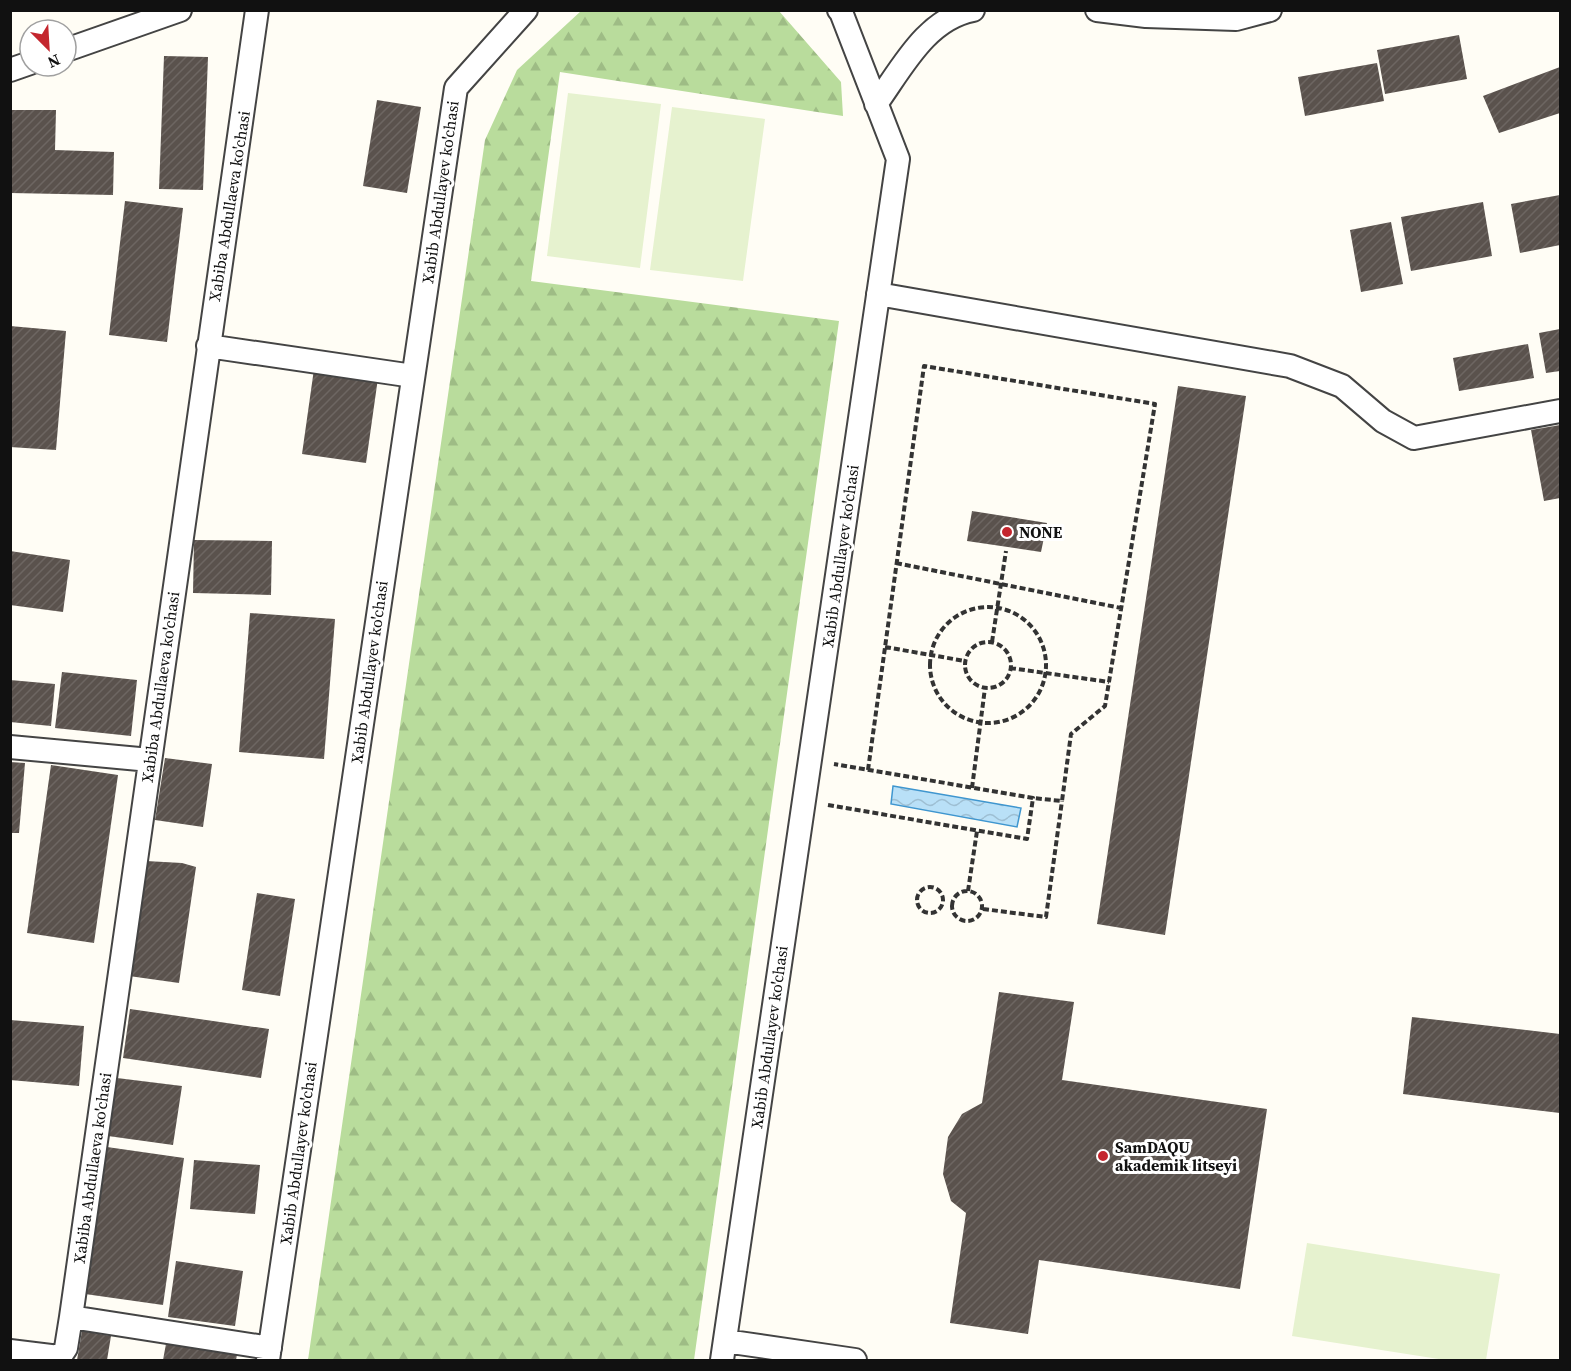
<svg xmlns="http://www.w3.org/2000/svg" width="1571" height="1371" viewBox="0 0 1571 1371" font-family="'Source Serif 4',serif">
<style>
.forest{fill:url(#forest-firs)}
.pitch{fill:#e6f2cf}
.water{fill:url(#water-waves);stroke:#3f96cf;stroke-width:1.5}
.building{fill:url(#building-hatch)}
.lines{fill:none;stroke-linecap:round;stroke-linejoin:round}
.minor-casing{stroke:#444;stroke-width:26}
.path{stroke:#333;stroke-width:4;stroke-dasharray:6 3;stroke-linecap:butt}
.minor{stroke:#fff;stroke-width:22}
.poi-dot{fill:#c4262e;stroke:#fff;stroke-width:2}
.labels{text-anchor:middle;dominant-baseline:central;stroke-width:6;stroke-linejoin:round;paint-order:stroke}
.street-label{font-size:16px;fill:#111;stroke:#fff}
.poi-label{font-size:16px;font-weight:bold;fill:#111;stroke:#fff;text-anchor:start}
</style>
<defs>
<pattern id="forest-firs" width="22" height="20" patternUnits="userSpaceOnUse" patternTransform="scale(1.5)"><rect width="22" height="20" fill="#b9dc9c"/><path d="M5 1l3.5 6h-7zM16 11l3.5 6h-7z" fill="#9ebc85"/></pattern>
<pattern id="water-waves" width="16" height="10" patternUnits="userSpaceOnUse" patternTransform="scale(1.5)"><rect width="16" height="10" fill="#b9e0f7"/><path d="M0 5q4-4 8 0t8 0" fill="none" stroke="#9ebfd3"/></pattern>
<pattern id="building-hatch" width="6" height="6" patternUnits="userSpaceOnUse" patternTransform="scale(1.5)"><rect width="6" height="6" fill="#5a524d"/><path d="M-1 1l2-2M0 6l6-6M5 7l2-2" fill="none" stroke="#6d6662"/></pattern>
</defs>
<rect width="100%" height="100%" fill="#fffdf5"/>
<path class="forest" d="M581,11H779L841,82L843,116L560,72L531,281L839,321L694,1360H308L485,140L517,70Z"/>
<path class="pitch" d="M568,93L661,104L640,268L547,256Z
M672,107L765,119L743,281L650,270Z
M1307,1243L1500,1274L1486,1360H1445L1292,1336Z"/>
<path class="water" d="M893,786L1021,808L1017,827L891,804Z"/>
<path class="building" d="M1459,35L1467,79L1385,94L1377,50Z
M164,56L208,57L203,190L159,189Z
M1377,63L1384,101L1305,116L1298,77Z
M1560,67V113L1499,133L1483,96Z
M377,100L421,107L407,193L363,186Z
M10,110H56L55,150L114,152L113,195L10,193Z
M1560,195V245L1520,253L1511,204Z
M125,201L183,208L167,342L109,335Z
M1483,202L1492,256L1411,271L1401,217Z
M1391,222L1403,284L1361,292L1350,230Z
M10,326L66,331L56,450L10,447Z
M1560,329V371L1546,373L1539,333Z
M1528,344L1534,378L1459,391L1453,358Z
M314,369L378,378L366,463L302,454Z
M1178,386L1246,396L1165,935L1097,924Z
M1560,425V498L1544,501L1531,430Z
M972,511L1047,523L1041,552L967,541Z
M194,540L272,541L271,595L193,593Z
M10,551L70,560L63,612L10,605Z
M250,613L335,619L324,759L239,752Z
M62,672L137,680L131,736L55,728Z
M10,680L55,684L51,726L10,722Z
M165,758L212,764L203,827L155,820Z
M10,762L25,763L19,833H10Z
M51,765L118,775L94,943L27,933Z
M146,861L182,863L196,867L179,983L129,976Z
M257,893L295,899L280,996L242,990Z
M999,992L1074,1002L1062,1080L1267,1109L1240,1289L1039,1260L1028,1334L950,1323L966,1213L951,1201L943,1174L948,1137L962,1114L982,1103Z
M130,1009L269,1029L261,1078L123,1058Z
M1412,1017L1560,1034V1113L1403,1094Z
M10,1020L84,1026L79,1086L10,1080Z
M117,1078L182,1086L173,1145L108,1136Z
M107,1147L184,1158L163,1305L85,1294Z
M194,1160L260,1165L255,1214L190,1209Z
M176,1261L243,1271L235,1326L168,1317Z
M82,1331L111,1336L107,1360H77Z
M168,1333L239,1345L236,1360H163Z"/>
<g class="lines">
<g class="minor-casing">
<path id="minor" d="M1097,10L1146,16L1236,19L1270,10
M66,50L180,10
M10,70L30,63
M876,104C902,68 926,19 973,10
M878,294L1290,366L1342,386L1383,421L1414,438L1560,411
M208,346L413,376
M10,747L150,760
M71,1317L270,1348
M725,1341L855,1360
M10,1351L59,1357
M58,1360L66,1348L71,1317L257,10
M268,1360L456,88L526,10
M722,1360L898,159L841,12L839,10"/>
</g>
<path class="path" d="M896,563L1121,608
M930 665a58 58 0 1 1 116 0a58 58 0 1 1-116 0Z
M992,642L1006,551
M965 665a23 23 0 1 1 46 0a23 23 0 1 1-46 0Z
M885,647L965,661
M1010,668L1109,682
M868,770L924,366L1155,404L1105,706L1071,734L1062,801L1033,798
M972,788L985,688
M828,805L1027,839L1033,798L834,764
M917 900a13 13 0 1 1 26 0a13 13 0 1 1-26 0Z
M952 906a15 15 0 1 1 30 0a15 15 0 1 1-30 0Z
M968,891L977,831
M983,909L1046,917L1062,801"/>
<use href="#minor" class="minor"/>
</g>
<g class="poi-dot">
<circle cx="1007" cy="532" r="6"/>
<circle cx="1103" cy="1156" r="6"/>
</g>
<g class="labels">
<g class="street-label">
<text transform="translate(440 192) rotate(-82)">Xabib Abdullayev ko'chasi</text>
<text transform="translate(229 206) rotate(-81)">Xabiba Abdullaeva ko'chasi</text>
<text transform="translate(840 556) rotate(-82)">Xabib Abdullayev ko'chasi</text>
<text transform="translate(369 672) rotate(-82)">Xabib Abdullayev ko'chasi</text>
<text transform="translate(160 687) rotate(-82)">Xabiba Abdullaeva ko'chasi</text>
<text transform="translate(769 1037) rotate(-82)">Xabib Abdullayev ko'chasi</text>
<text transform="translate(298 1153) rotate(-82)">Xabib Abdullayev ko'chasi</text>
<text transform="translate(92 1168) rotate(-82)">Xabiba Abdullaeva ko'chasi</text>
</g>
<g class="poi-label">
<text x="1019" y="532">NONE</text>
<text x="1115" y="1147">SamDAQU<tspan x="1115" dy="18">akademik litseyi</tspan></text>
</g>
</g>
<rect width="1571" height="1371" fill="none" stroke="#111111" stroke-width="24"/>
<g transform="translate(48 48) rotate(156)"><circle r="28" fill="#ffffff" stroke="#a0a0a0" stroke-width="1.5"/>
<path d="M0-4.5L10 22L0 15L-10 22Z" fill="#c4262e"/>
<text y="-9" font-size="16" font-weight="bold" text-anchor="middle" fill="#111111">N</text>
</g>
</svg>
